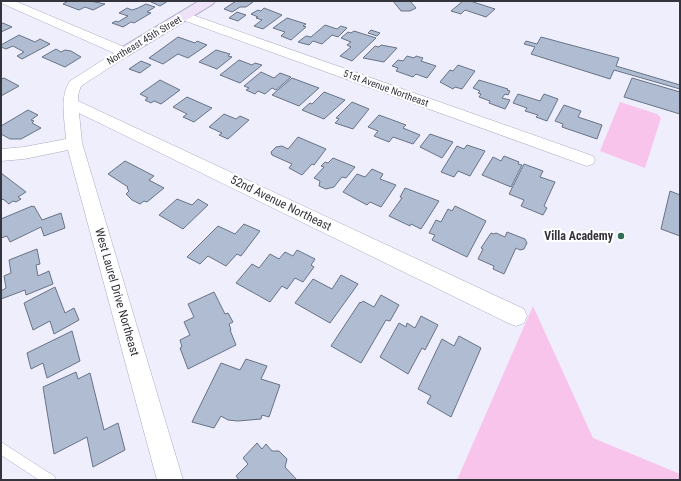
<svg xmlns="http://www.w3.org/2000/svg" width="681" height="481" viewBox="0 0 681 481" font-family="'Roboto Condensed',sans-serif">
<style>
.green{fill:#f8c4ec}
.building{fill:#afbcd2;stroke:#687387}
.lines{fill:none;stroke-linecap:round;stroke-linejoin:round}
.lane-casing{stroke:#aaaac2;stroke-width:1}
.street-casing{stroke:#aaaac2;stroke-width:1}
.secondary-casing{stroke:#aaaac2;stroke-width:2}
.lane{fill:#fff;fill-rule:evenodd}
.street{fill:#fff;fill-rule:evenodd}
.secondary{fill:#eee2f8;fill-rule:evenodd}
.poi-dot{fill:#326d57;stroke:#fff;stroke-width:1.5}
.labels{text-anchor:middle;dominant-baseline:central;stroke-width:4;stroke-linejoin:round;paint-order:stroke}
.far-street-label{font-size:10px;fill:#34343d;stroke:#fff}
.street-label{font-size:12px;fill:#34343d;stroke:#fff}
.poi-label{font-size:12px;font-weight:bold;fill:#34343d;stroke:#fff;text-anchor:end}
</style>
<rect width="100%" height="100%" fill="#eeeefd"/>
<path class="green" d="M620,102L657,114L661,118L645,168L600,151Z
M533,306L593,438L680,474V480H457Z"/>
<path class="building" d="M90,1L105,4L93,10L85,7L79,10L63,4L68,1Z
M153,1H168L160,6L151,2Z
M236,1H248L253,2L246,7H240L232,12L224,9Z
M393,1H410L416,8L410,11H401Z
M463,1H470L495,9L486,17L465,10L461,14L451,11Z
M146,4L155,7L147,12L151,13L134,23L131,22L123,27L112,23L116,21L118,22L128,16L119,13L127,8L132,10L138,8Z
M264,8L282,15L263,29L254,26L262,20L256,18L258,17L251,14L258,10L261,11Z
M237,12L246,15L238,21L229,18Z
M287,18L306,24L303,26L306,27L291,40L281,36L285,32L273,28Z
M3,23L12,27L1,32V24Z
M325,25L337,29L341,26L347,28L338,37L332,35L322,44L313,41L309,45L298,42L306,36L311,37Z
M371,30L380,33L377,36L368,33Z
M354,31L376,38L352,61L340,56L351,47L347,45L351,42L341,38L348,32L351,33Z
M19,35L35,42L40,39L50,44L22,59L17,56L24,52L13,46L6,49L1,47V45Z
M178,37L195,43L197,41L207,45L188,58L178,54L163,64L149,58Z
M541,37L619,58L616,66L680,85V89L614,70L610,79L531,54L535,47L524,44L526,41L537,44Z
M381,45L397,48L384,62L363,58L375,46L379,47Z
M56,49L61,52L65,50L71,51L81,57L65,67L42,57Z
M216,50L230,54L228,56L232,57L217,69L199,62Z
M407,56L414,58L416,56L423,58L421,61L436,66L427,78L416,74L413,77L396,71L398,68L392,66L398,60L403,61Z
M239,60L252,65L255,63L262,65L240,83L220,75Z
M141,61L151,65L140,73L129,69Z
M458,65L475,71L462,89L455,87L453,89L440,82L450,70L453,71Z
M261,72L274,78L280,73L291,77L276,90L272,88L265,94L258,91L255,94L246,90L249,88L244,86Z
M4,78L19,86L1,96V79Z
M292,78L319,88L299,106L272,95Z
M632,78L680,92V114L624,97Z
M160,80L180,90L161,104L154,101L151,103L145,100L148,98L140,94Z
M479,80L508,89L507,90L510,91L508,95L505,94L502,98L510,100L505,109L489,103L490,101L479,97L481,94L478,93L480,91L473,88Z
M324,92L345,100L324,119L302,110L310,103L312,104Z
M518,94L540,101L544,94L558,99L547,121L536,117L538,115L525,111L527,108L513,103Z
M187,97L212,108L194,122L183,117L187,114L173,107Z
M352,102L369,109L353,129L335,123L339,119L336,118Z
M564,105L581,111L578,117L602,125L597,139L562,127L563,124L555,121Z
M28,110L38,115L31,120L34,121L32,123L41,128L21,139H10L1,134V126Z
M224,114L236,119L240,116L249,120L228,139L219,135L222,133L209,127Z
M379,115L406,125L403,128L420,135L413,144L393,137L389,142L374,136L378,131L368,127Z
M430,134L453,142L442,158L420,147Z
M298,137L326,149L314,165L312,164L302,175L289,168L292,164L272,155L271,152L276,147L282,146L288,149Z
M467,145L485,151L470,176L458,171L454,177L441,172L457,146L464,149Z
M504,156L519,162L518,164L522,165L511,187L482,175L493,157L501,161Z
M333,158L355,167L346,178L342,177L334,187L326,189L319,186L320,181L314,178L324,167L321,166L325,162L328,163Z
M125,161L154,176L149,180L164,188L147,202L144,201L140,204L132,200L126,194L129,191L127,188L128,187L108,174Z
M524,164L543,171L540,177L555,182L544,206L547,208L543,215L521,206L524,200L509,194Z
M372,169L383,174L380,179L396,185L381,207L370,202L367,205L343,192L357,174L365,177Z
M1,173L26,192L18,197L21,199L16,202L13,201L9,204L3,199L1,201Z
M405,188L439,201L421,229L411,224L410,226L389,216L402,198L400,197Z
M670,191L680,195V236L661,229Z
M177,199L192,205L198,199L208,205L183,229L159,215Z
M32,206V207L34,206L42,220L61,213L65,228L44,236L41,227L10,242L7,236L1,238V219Z
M455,206L486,221L467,257L432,240L435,235L429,233L436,220L441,222L448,209L452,211Z
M244,224L260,231L241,256L237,254L226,266L208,256L200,264L187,257L218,226L235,234Z
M507,232L525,239L527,243L524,249L520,250L516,248L504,274L493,269L494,266L478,259L483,249L481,248L491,233L494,234L496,233L505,237Z
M37,249L40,264L36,265L38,276L49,271L53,284L26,295L25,290L1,299V291L6,288L4,276L11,273L9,260Z
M297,250L315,259L311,265L314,267L303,282L295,278L287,289L282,286L270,302L236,283L252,264L259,268L270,254L279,259L285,252L293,256Z
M341,275L358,284L330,323L295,303L313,279L332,289Z
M55,287L65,313L74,308L79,320L54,334L50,321L33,330L24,303Z
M214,292L225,314L228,313L233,322L229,324L231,330H230L236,345L188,369L180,348L182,347L180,340L190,335L184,322L194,317L188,304Z
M381,295L399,305L390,321L386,320L361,363L331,346L360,302L361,303L363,301L374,307Z
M421,316L438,325L425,350L422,348L408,374L380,357L399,323L406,327L407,323L415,328Z
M72,331L80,361L47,378L43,363L31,369L27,353Z
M459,336L481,348L451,417L427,403L431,396L418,389L442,339L454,346Z
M246,359L267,366L261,379L280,385L269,417L262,415L261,419L238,421L228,420L221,416L214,428L192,422L221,363L240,370Z
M76,372L78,379L90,373L104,430L118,423L125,450L93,467L87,437L54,454L43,387Z
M257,443L262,449L266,444L272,451H279L287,459L285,467L297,480H239L236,476L248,464L243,458Z"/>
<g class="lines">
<g class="lane-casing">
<path id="lane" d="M1,442L54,476L56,480H39L1,455Z"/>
</g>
<g class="street-casing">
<path id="street" d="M1,1H15L129,49L131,52L129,55L81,86L78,95V101L524,309L527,316L524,323L516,326L508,323L79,113L82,143L183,480H157L68,150L24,159L1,161V149L24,147L66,139C65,121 59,97 70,81L114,53L1,3Z
M184,12L593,156L595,160L593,164L587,166L581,164L180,19L178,16L180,13Z"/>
</g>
<g class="secondary-casing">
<path id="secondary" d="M199,1H215L213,4L129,55L124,57L119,55L116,52L119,49Z"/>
</g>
<use href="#lane" class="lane"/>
<use href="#street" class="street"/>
<use href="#secondary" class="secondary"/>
</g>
<circle class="poi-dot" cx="621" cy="236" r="4"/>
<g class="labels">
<g class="far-street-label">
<text transform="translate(144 40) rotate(-31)">Northeast 45th Street</text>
<text transform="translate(386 88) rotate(20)">51st Avenue Northeast</text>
</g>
<g class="street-label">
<text transform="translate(281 203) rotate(26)">52nd Avenue Northeast</text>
<text transform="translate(117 292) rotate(74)">West Laurel Drive Northeast</text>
</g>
<g class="poi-label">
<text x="613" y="236">Villa Academy</text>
</g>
</g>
<rect width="681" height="481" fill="none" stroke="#34343d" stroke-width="4"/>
</svg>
